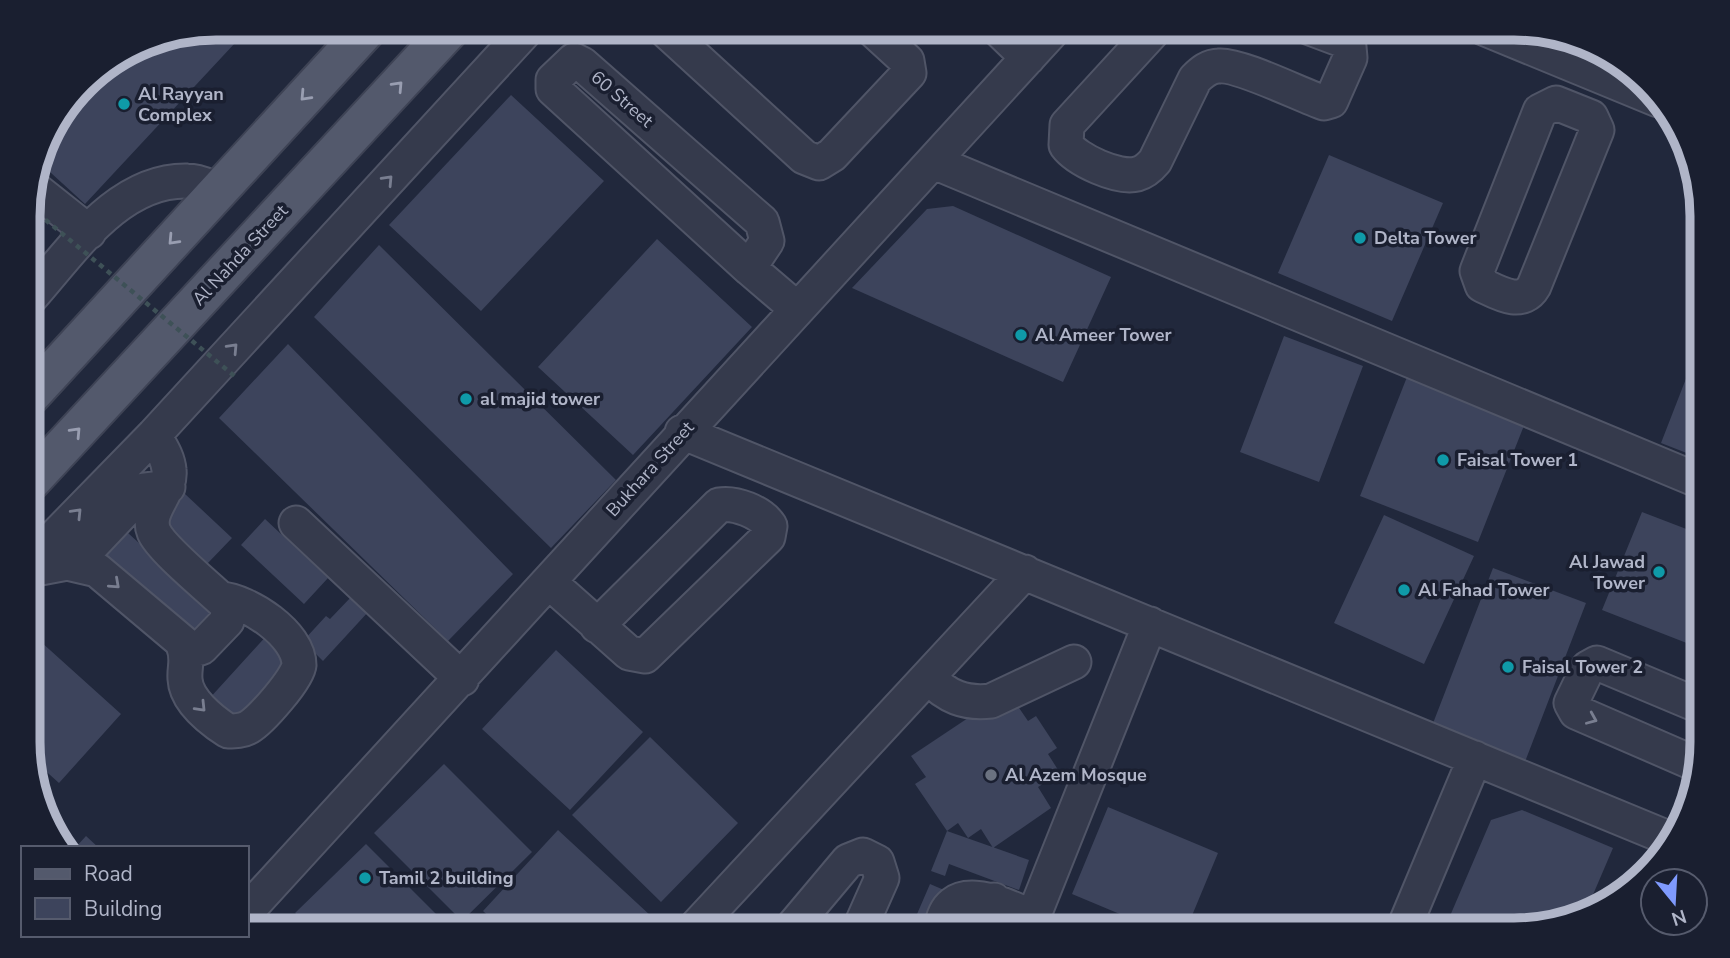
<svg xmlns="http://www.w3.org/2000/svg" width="1730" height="958" viewBox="0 0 1730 958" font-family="'Nunito Sans',sans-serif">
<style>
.building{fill:#3d445c}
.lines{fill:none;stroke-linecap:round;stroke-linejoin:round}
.minor-casing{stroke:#505567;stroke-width:37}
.major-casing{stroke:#3e4355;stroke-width:42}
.minor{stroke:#353a4c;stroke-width:33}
.major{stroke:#53596c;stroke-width:38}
.path-bridge{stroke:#3e5157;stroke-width:4.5;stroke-dasharray:5 5;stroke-linecap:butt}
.oneway{stroke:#999eb1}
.oneway2{stroke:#797e90}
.culture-dot{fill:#0f9aa8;stroke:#1a1f30;stroke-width:2.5}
.worship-dot{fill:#6b7280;stroke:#1a1f30;stroke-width:2.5}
.labels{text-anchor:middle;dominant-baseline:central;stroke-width:7;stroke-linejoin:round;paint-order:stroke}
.poi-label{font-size:18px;font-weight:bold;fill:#b0b5c8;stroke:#1a1f30;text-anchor:start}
.street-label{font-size:18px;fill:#b0b5c8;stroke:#1a1f30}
.rim{fill:none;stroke:#b0b5c8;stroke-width:9}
</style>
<rect width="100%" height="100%" fill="#21283c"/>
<path class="building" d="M216,28H249L85,204L39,162L48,132L92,75L144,42Z
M511,95L604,181L481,311L389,225Z
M1329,155L1443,203L1392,321L1278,273Z
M953,206L1111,277L1063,382L852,288L927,209Z
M657,239L752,327L633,455L538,367Z
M379,245L616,480L551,548L314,317Z
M1284,336L1363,366L1319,482L1240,452Z
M1701,340H1702V459L1661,443Z
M288,344L513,574L448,641L219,418Z
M1407,377L1525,423L1478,542L1360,496Z
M184,493L232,538L207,564L159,518Z
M1642,512L1702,535V649L1602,610Z
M107,514L213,610L185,640L80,544Z
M1384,515L1474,556L1424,664L1334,623Z
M265,519L328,578L304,604L241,545Z
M1493,568L1586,603L1523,767L1430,731Z
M352,596L369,611L323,661L303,641L326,616L330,619Z
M30,632L121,714L59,783L30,757Z
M269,633L291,653L248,718L231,720L208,700Z
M556,650L643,732L570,810L482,729Z
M1013,699L1028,721L1036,716L1057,748L1048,754L1060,773L1038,787L1051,808L993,848L981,829L968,838L958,823L947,831L915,784L926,777L911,756L986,706Z
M650,737L738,823L661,902L572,815Z
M444,764L532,852L462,921L374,833Z
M1108,807L1218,853L1186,930H1158L1072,894Z
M1522,810L1613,848L1586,911L1526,930H1444L1491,820Z
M558,830L651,916L639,930H503L483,911Z
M947,831L1029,860L1019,890L949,864L945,876L931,871Z
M86,836L99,848H75Z
M366,844L452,930H313L295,913Z
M930,884L986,908L977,930L911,928Z"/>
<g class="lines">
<g class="minor-casing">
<path id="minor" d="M663,28L804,157L819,163L832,155L909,73L907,61L871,28
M997,28L1028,58
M1156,28L1067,125L1066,145C1077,160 1118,179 1137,174C1145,172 1150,167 1155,161L1195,79C1202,72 1209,66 1219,66C1239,64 1301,95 1324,103L1331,101L1350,58L1349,47L1342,40L1310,28
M1483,28L1658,100
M574,60L582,64L762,222L767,241L749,268L553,89V80Z
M1556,103L1591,117L1597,130L1534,286C1522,307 1499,293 1482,285L1477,271L1540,111Z
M934,162L1702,482
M31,186L89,232
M749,268L797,309
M30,298C72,251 118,179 188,181C199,181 210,187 219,190
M682,432L1673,840
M296,523L462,679
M30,562L154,435L528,28
M74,564L144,490L168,487
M30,570L67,563L97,570L192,650L201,648L227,621L228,606C211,589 162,550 154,532C145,510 172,493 169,470C168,457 160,446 154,435
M549,582L629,653L645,656L768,537L770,526C761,512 735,502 719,505L597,626
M183,645C189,659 184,666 185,679C186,700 211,720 228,731C235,731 242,731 249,727C261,720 298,678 299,665C299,634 248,601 221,599
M928,677C947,697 965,704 991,701L1074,662
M1698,765L1576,712L1571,703L1588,668L1597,663L1702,707
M247,911L1055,28
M693,930L1025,572
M790,930L848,861L863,855L877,862L882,878L859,930
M941,930C947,875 1005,905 1034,918
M981,930L994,900
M1028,930L1150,624
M1403,930L1475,758"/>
</g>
<g class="major-casing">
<path id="major" d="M30,396L368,28
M30,482L451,28"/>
</g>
<use href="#minor" class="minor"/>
<use href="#major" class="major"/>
<path class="path-bridge" d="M30,207L238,379"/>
</g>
<defs><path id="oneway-chevron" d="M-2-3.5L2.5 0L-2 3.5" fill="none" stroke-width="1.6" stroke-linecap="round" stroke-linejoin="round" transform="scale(1.75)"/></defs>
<g class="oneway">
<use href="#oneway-chevron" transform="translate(398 86) rotate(-47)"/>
<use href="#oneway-chevron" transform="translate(305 96) rotate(133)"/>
<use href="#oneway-chevron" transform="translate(173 240) rotate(133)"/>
<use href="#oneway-chevron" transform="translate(76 432) rotate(-47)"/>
</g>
<g class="oneway2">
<use href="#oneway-chevron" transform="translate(388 180) rotate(-47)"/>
<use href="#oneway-chevron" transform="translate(233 348) rotate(-47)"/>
<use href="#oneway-chevron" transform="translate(77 513) rotate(-46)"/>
<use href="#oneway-chevron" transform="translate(115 584) rotate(42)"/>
<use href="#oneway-chevron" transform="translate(201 707) rotate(46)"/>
<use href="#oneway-chevron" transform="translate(1592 719) rotate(23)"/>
</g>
<g class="culture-dot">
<circle cx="124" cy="104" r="7"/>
<circle cx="1360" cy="238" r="7"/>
<circle cx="1021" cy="335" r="7"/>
<circle cx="466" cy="399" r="7"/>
<circle cx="1443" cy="460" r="7"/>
<circle cx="1659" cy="572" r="7"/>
<circle cx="1404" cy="590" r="7"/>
<circle cx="1508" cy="667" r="7"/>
<circle cx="365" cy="878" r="7"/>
</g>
<circle class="worship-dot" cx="991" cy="775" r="7"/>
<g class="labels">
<g class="poi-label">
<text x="138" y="94">Al Rayyan<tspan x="138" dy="21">Complex</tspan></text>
<text x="1374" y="238">Delta Tower</text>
<text x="1035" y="335">Al Ameer Tower</text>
<text x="480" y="399">al majid tower</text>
<text x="1457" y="460">Faisal Tower 1</text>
<text x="1645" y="562" text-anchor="end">Al Jawad<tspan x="1645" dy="21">Tower</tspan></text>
<text x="1418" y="590">Al Fahad Tower</text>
<text x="1522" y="667">Faisal Tower 2</text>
<text x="1005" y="775">Al Azem Mosque</text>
<text x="379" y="878">Tamil 2 building</text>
</g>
<g class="street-label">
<text transform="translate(622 99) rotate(41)">60 Street</text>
<text transform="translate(240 255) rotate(-47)">Al Nahda Street</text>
<text transform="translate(650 469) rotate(-48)">Bukhara Street</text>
</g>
</g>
<path d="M0 0H1730V958H0ZM216 40H1514A176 176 0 0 1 1690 216V742A176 176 0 0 1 1514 918H216A176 176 0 0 1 40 742V216A176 176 0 0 1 216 40Z" fill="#1a1f30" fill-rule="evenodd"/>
<path class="rim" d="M216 40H1514A176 176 0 0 1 1690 216V742A176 176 0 0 1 1514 918H216A176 176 0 0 1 40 742V216A176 176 0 0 1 216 40Z"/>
<rect x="21" y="846" width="228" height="91" fill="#1a1f30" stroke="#565b6d" stroke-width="2"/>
<rect x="35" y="869" width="35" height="10" fill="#53596c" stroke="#565b6d" stroke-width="2"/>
<text x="84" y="881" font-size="21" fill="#b0b5c8">Road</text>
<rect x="35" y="898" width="35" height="21" fill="#3d445c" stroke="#565b6d" stroke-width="2"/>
<text x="84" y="916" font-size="21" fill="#b0b5c8">Building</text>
<g transform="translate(1674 902) rotate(162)"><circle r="33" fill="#1a1f30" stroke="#565b6d" stroke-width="2"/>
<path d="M0-5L12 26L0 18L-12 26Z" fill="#7f9afd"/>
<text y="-10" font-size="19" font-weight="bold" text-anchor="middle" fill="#b0b5c8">N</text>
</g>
</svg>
